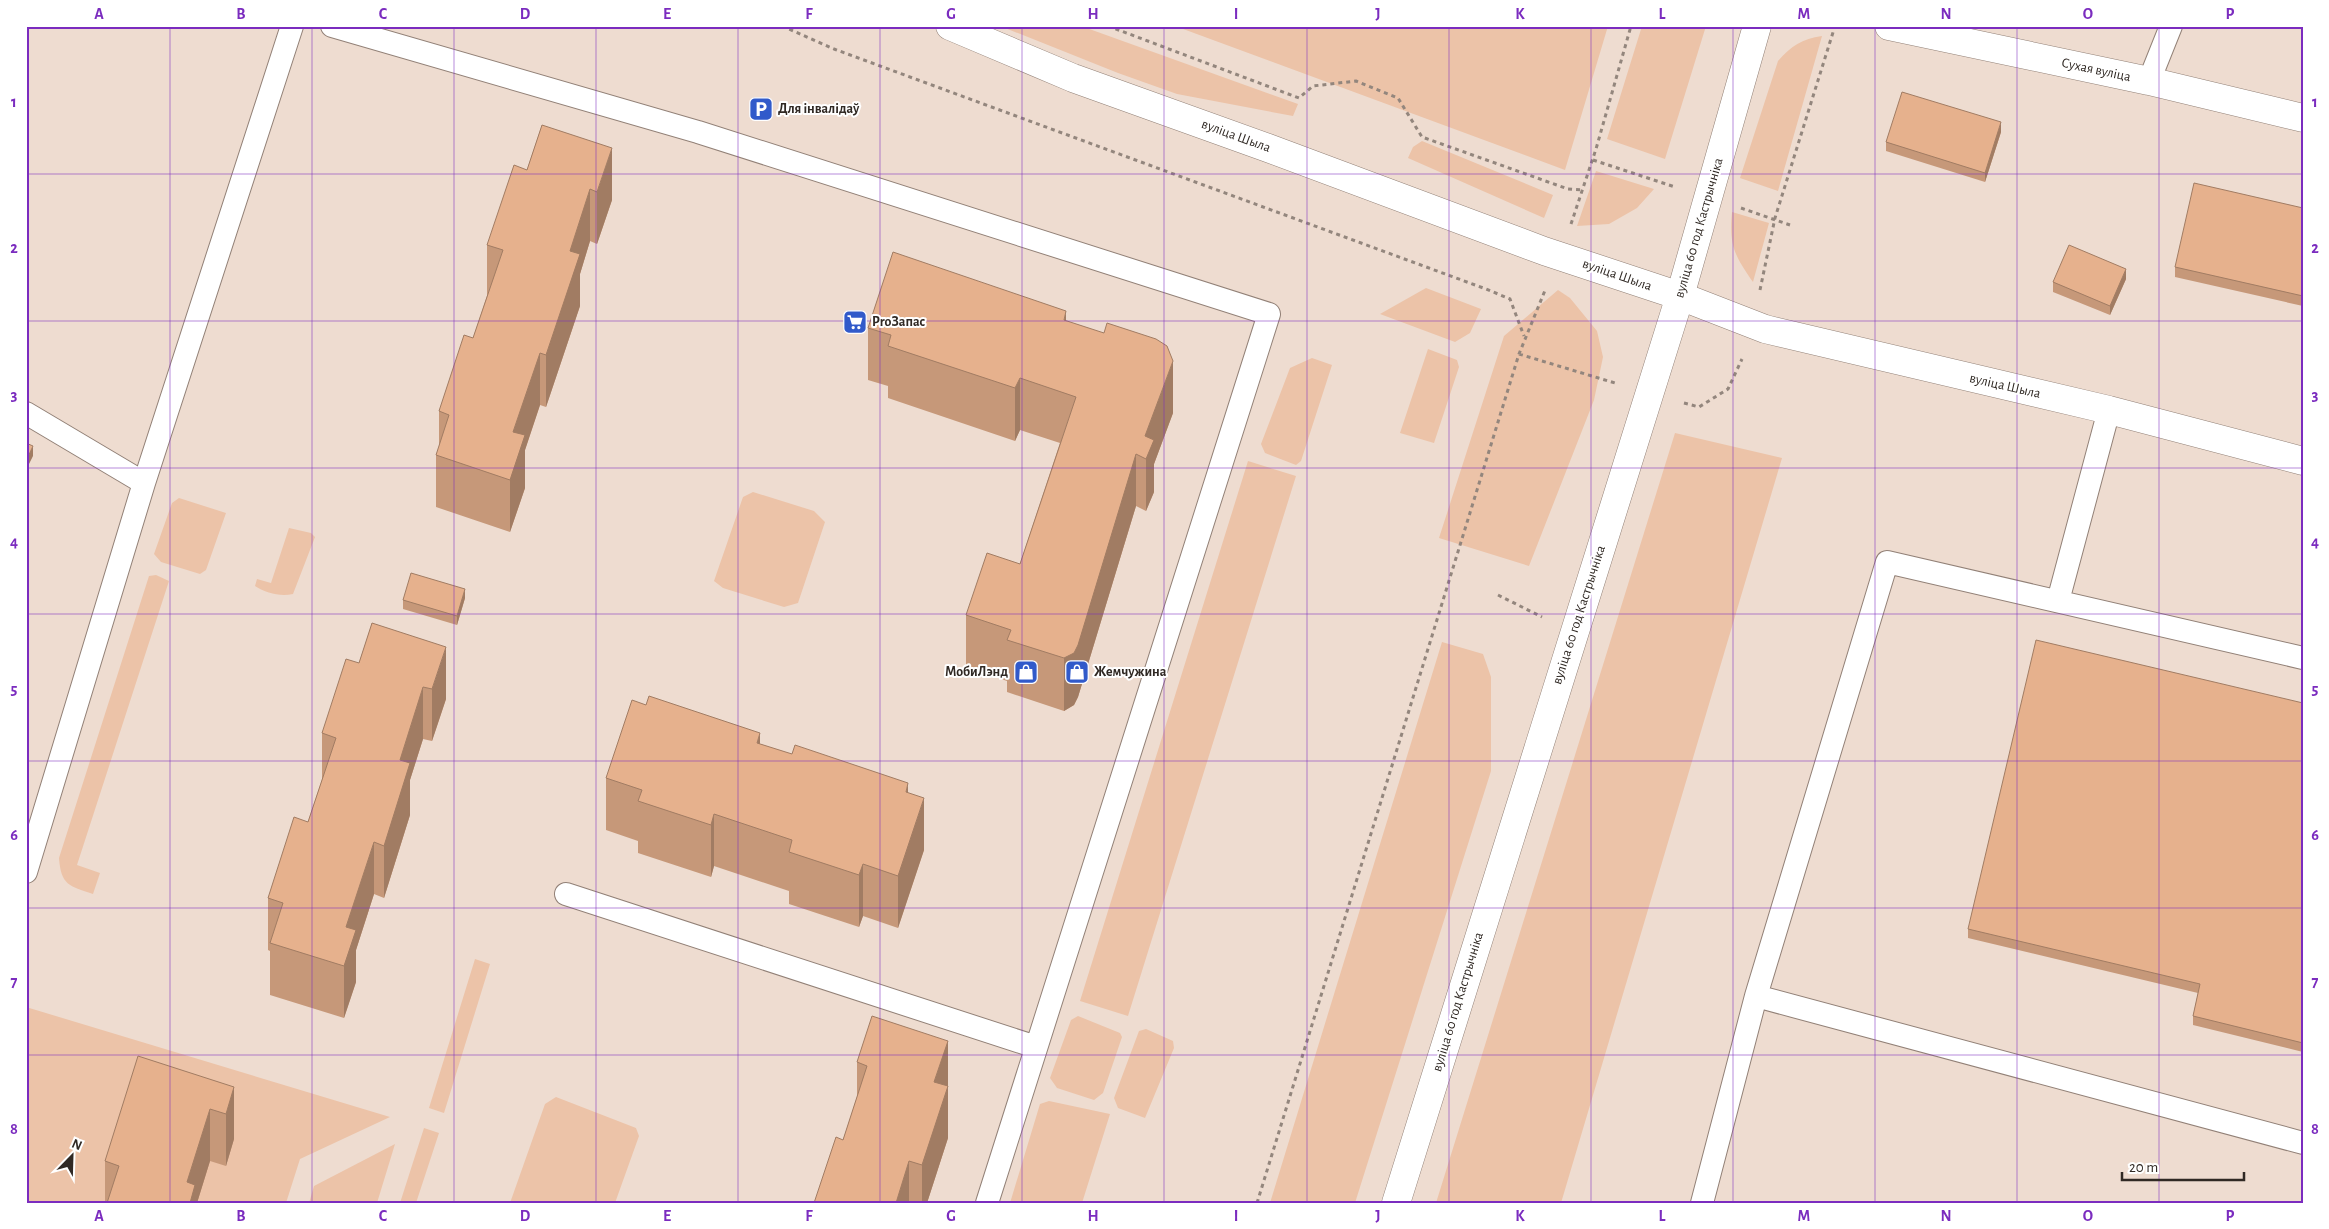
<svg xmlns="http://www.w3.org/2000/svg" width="2329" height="1229" viewBox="0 0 2329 1229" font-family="'Alegreya Sans',sans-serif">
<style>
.green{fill:#ecc3a8}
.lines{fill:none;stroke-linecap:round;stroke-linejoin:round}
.service-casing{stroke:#928177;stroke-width:24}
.minor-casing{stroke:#928177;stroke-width:29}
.tertiary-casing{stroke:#928177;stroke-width:29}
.path{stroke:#93867d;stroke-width:3;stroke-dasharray:4 4;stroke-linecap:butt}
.service{stroke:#fff;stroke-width:22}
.minor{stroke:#fff;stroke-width:28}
.tertiary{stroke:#fff;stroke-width:28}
.wall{fill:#c69879}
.shaded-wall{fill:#a17c63}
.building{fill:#e6b18d;stroke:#a17c63}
.grid{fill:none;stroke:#7b2cbf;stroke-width:1;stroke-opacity:0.55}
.labels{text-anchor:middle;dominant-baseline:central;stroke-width:4;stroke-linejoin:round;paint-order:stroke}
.street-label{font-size:14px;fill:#302924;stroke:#fff}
.poi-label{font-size:14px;font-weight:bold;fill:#302924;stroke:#fff;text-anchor:start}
.neatline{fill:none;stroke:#7b2cbf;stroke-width:2}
.grid-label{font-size:16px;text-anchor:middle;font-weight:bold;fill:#7b2cbf}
</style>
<rect width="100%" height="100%" fill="#eedcd0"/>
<path class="green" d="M1000,26H1081L1298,104L1293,116L1177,94L1118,73Z
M1175,26H1502L1511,29L1517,26H1608L1565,170Z
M1642,26H1706L1665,159L1607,139Z
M1822,36L1778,191L1740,178L1778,61C1791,46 1802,39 1822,36Z
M1422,141L1553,195L1544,218L1408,158L1413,147Z
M1596,171L1654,189L1637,208L1609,224L1577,226Z
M1732,212L1769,223L1753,282C1734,255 1729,245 1732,212Z
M1426,288L1481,309L1470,333L1455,342L1380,314Z
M1558,290L1570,298L1597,331L1603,357L1594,400L1529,566L1439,538L1504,336Z
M1428,349L1457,360L1459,367L1434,443L1400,433Z
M1312,358L1332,365L1301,461L1296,465L1265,453L1261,444L1290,368Z
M1675,433L1782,458L1561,1203H1436Z
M1248,461L1296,476L1128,1016L1080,1001Z
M753,492L814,511L825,522L798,603L784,607L723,588L714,581L743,497Z
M179,498L226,513L206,570L200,574L161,562L154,554L172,503Z
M289,528L311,533L315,537L293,594C280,597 266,593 255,586L257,579L271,583Z
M156,575L169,581L77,865L100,873L93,894C69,886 61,885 59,858L149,576Z
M1442,642L1483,654L1491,677V771L1355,1203H1270Z
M475,959L490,964L444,1113L429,1108Z
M26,1007L390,1117L300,1159L286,1203H26Z
M1078,1016L1120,1033L1122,1037L1103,1093L1094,1100L1057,1088L1050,1078L1071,1020Z
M1146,1029L1173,1041L1174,1048L1145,1118L1118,1108L1114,1098L1139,1031Z
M556,1097L636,1128L639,1136L615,1203H510L545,1104Z
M1049,1101L1110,1114L1082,1203H1010L1040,1104Z
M424,1128L439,1133L416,1203H400Z
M395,1144L377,1203H309L314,1186Z"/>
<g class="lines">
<g class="service-casing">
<path id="service" d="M332,26L698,132L1269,314L987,1203
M2149,81L2171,26
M26,413L144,483
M2058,601L2109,410
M26,872L144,483L292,26
M566,894L1036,1047
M1756,996L1887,562L2303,658
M1702,1203L1756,996L2303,1143"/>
</g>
<g class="minor-casing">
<path id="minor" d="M950,26L1073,78L1268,148L1544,251L1680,296L1765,329L2109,410L2303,461
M1889,26L2149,81L2303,118"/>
</g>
<g class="tertiary-casing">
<path id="tertiary" d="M1396,1203L1680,296L1757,26"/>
</g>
<path class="path" d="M782,26L834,49L1486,289L1510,299L1524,336
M1108,26L1299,98L1313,86L1356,81L1398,98L1422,137L1568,189L1582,190
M1593,160L1675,187
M1741,208L1790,225
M1571,224L1596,149L1631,26
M1760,290L1775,218L1835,26
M1519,354L1615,383
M1684,403L1699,407L1728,389L1742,359
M1498,595L1542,617
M1257,1203L1519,354L1546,288"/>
<use href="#service" class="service"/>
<use href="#minor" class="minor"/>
<use href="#tertiary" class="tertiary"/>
</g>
<path class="wall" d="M542,125L612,200L597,244L590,241L580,274V306L546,407L540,405L525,450V488L510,532L436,507V455L439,448V411L473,338L487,296V245L527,170Z
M2001,132L1985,182L1886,151V142Z
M2303,208V306L2175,277V267Z
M2126,279L2110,315L2053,292V282Z
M1066,321L1173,413L1154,464V492L1146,511L1136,506L1078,697L1074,705L1064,711L1007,692V681L966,667V615L1020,564L1060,443L1020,430L1015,441L888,398V386L868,380V328Z
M2303,574V596H2302V578Z
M465,598L457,625L403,609V600Z
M372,623L446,699L432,741L423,739L410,780V815L384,898L374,894L356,950V982L344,1018L270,995V951L268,950V898L308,822L322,780V733L359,663Z
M2303,703V1052L2193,1025V1016L2198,993L1968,938V929Z
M760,744L908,792L924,850L898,928L863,916L859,927L789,904V891L714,866L711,877L638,853V841L606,830V778Z
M948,1041V1138L927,1203H814L843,1140L857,1097V1062Z
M234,1087V1139L226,1166L210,1161L197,1203H105V1161Z"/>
<path class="shaded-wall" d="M2001,122V132L1985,182V173Z
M612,148V200L597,244V192Z
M590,189V241L580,274V306L546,407V355L570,251Z
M2126,269V279L2110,315V306Z
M1066,311V363L1064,320Z
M540,353V405L525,450V488L510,532V480L513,432Z
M1173,361V413L1154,464V492L1146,511V459L1145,436Z
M1020,378V430L1015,441V388Z
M33,446V456L26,470V461Z
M1136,454V506L1078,697L1074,705L1064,711V658Z
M465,589V598L457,625V616Z
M446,647V699L432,741V689Z
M423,687V739L410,780V815L384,898V846L400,760Z
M760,733V786L757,743Z
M908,783V835L906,792Z
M924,798V850L898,928V876Z
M714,814V866L711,877V825Z
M374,842V894L356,950V982L344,1018V966L346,927Z
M863,864V916L859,927V875Z
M948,1041V1138L927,1203H922V1165L934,1082Z
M234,1087V1139L226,1166V1114Z
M210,1109V1161L197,1203H187V1182Z
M909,1161V1203H896Z"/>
<path class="building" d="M1902,92L2001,122L1985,173L1886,142Z
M542,125L612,148L597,192L590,189L570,251L580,254L546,355L540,353L513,432L525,435L510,480L436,455L449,415L439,411L464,335L473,338L503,250L487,245L514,165L527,170Z
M2194,183L2303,208V296L2175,267Z
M2069,245L2126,269L2110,306L2053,282Z
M893,252L1066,311L1064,320L1104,333L1107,323L1156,339L1167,346L1173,361L1145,436L1154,440L1146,459L1136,454L1078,645L1074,653L1064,658L1007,640L1011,630L966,615L987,553L1020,564L1076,397L1020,378L1015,388L888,346L891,335L868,328Z
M26,443L33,446L26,461Z
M411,573L465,589L457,616L403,600Z
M372,623L446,647L432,689L423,687L400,760L410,763L384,846L374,842L346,927L356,930L344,966L270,943L283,903L268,898L294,817L308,822L336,738L322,733L346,659L359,663Z
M2036,640L2303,703V1043L2193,1016L2200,984L1968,929Z
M649,696L760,733L757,743L792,754L795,745L908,783L906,792L924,798L898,876L863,864L859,875L789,852L792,840L714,814L711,825L638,801L642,790L606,778L632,700L646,705Z
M872,1016L948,1041L934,1082L948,1086L922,1165L909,1161L896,1203H814L836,1137L843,1140L867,1066L857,1062Z
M138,1056L234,1087L226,1114L210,1109L187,1182L195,1185L190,1203H107L119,1166L105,1161Z"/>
<path class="grid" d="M170,26V1203M312,26V1203M454,26V1203M596,26V1203M738,26V1203M880,26V1203M1022,26V1203M1164,26V1203M1307,26V1203M1449,26V1203M1591,26V1203M1733,26V1203M1875,26V1203M2017,26V1203M2159,26V1203M26,174H2303M26,321H2303M26,468H2303M26,614H2303M26,761H2303M26,908H2303M26,1055H2303"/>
<defs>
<g id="parking-square" transform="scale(1.25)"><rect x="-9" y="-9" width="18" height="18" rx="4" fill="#315aca" stroke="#fff"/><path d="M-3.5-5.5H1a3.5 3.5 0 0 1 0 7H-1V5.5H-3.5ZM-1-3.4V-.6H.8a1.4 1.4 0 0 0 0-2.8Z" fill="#fff"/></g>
<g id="supermarket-square" transform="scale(1.25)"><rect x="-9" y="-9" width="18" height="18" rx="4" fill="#315aca" stroke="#fff"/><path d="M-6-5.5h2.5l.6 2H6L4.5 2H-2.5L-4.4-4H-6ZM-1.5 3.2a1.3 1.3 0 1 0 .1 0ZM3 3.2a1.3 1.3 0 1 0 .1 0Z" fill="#fff"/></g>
<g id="shop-square" transform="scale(1.25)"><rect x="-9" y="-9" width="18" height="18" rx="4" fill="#315aca" stroke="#fff"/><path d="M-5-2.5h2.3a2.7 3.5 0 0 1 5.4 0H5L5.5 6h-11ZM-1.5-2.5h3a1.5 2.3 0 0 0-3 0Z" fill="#fff"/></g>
</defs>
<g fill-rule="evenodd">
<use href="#parking-square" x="761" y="109"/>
<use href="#supermarket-square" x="855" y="322"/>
<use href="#shop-square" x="1026" y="672"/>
<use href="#shop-square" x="1077" y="672"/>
</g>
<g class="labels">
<g class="street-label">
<text transform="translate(2096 70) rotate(12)">Сухая вуліца</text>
<text transform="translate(1236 136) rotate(20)">вуліца Шыла</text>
<text transform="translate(1699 228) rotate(-74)">вуліца 60 год Кастрычніка</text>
<text transform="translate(1617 275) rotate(19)">вуліца Шыла</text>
<text transform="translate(2005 386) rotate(13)">вуліца Шыла</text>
<text transform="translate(1579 615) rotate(-72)">вуліца 60 год Кастрычніка</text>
<text transform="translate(1458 1002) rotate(-73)">вуліца 60 год Кастрычніка</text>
</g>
<g class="poi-label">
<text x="778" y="109">Для інвалідаў</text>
<text x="872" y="322">ProЗапас</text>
<text x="1008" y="672" text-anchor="end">МобиЛэнд</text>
<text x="1094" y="672">Жемчужина</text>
</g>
</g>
<rect width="2329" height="1229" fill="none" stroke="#ffffff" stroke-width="55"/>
<g transform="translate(72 1156) rotate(23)" stroke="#ffffff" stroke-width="4" paint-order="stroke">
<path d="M0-4L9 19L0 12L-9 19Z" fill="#302924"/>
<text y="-8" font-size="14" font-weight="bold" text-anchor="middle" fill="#302924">N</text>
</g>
<path d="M2122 1172v8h122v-8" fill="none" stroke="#302924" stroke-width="2.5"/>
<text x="2129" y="1172" font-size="15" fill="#302924" stroke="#ffffff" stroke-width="4" paint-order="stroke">20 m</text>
<rect x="28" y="28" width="2274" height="1174" class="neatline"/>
<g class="grid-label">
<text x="99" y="19">A</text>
<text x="241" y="19">B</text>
<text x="383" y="19">C</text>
<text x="525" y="19">D</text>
<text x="667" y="19">E</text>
<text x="809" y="19">F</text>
<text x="951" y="19">G</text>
<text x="1093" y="19">H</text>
<text x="1236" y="19">I</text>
<text x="1378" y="19">J</text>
<text x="1520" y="19">K</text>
<text x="1662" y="19">L</text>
<text x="1804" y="19">M</text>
<text x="1946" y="19">N</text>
<text x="2088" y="19">O</text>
<text x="2230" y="19">P</text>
<text x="14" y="107">1</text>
<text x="2315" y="107">1</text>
<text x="14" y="253">2</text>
<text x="2315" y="253">2</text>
<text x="14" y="400">3</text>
<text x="2315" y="400">3</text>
<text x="14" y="547">4</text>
<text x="2315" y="547">4</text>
<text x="14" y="694">5</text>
<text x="2315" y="694">5</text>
<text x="14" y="840">6</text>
<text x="2315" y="840">6</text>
<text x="14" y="987">7</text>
<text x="2315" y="987">7</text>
<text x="14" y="1134">8</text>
<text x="2315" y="1134">8</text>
<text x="99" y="1221">A</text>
<text x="241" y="1221">B</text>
<text x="383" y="1221">C</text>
<text x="525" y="1221">D</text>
<text x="667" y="1221">E</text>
<text x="809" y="1221">F</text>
<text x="951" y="1221">G</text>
<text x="1093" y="1221">H</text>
<text x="1236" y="1221">I</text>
<text x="1378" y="1221">J</text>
<text x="1520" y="1221">K</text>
<text x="1662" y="1221">L</text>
<text x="1804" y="1221">M</text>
<text x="1946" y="1221">N</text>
<text x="2088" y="1221">O</text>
<text x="2230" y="1221">P</text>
</g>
</svg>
